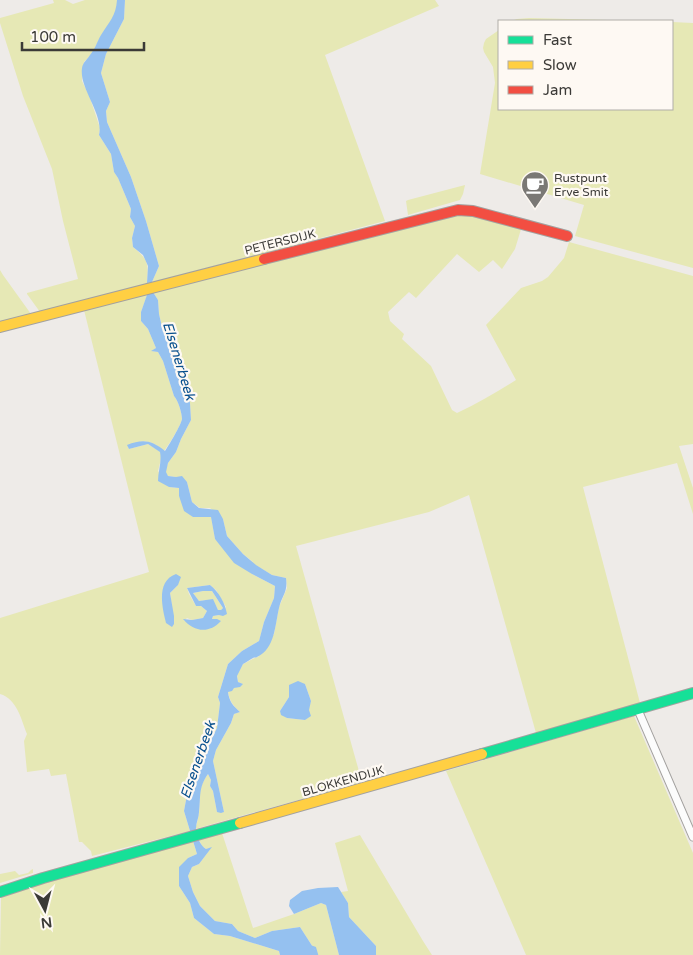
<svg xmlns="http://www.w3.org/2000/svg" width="693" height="955" viewBox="0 0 693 955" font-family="'Varela Round',sans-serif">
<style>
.green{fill:#e6e8b5;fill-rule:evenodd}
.water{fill:#95c1f0;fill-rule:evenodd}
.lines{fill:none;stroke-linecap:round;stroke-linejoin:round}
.stream{stroke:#95c1f0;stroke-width:2.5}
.street-casing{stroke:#a3a19f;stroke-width:9}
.fast-casing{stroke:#a3a19f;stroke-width:12}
.slow-casing{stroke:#a3a19f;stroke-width:12}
.jam-casing{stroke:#a3a19f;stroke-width:12}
.street{stroke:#fcfcfc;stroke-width:7}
.fast{stroke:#16e098;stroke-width:10}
.slow{stroke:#ffcf43;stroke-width:10}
.jam{stroke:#f24e42;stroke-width:10}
.labels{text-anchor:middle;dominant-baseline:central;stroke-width:4.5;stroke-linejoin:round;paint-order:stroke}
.poi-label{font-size:12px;fill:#3b3a37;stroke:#fef9f3;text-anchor:start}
.street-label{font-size:12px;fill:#3b3a37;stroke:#fef9f3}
.water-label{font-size:14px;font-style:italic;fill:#08508e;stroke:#fef9f3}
</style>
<rect width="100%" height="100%" fill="#eeebe8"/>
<path class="green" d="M53,0H65L73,4L85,0H117V7L114,17L102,34L91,55L84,62L82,81L89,95L100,128L99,135L111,154L114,172L118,178L131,209L130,217L135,226L132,238L133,247C147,259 149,262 147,280L152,282L159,266L146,221L131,177L107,122L106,111L110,102L101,73L106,54L124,19L125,0H435L439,6L325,55L385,221L40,312L27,294V293L78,279L63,221L52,169L23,96L0,23V18L54,3Z
M529,18L647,21H511L517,19Z
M672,22L693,23V268L575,236L584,205L480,174L495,83L493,67L484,52L483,48L484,43L486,39L499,30V109H672Z
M465,185L463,194L460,200L408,215L406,201L408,200Z
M457,214H470L522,226L515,249L502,269L493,260L479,272L457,254L416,298L409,292L388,312L390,321L404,334L402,339L431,366L452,410L457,413C478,403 497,392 516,380L486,325L521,288L542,281L548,277L564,258L569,242L693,276V444L679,446L693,488V514L677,463L583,487L640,703L536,733L469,495L429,512L296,546L362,782L195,829C197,824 198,818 199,813C201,796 197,789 208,774L211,780L210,786L213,791L217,812H224L213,761L216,750L231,723L234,714L240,712C233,706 229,700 228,691L242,684L238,682L237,675L243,664C248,662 252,658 258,657L274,634L279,607L287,588L286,578L272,575L247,560L253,562L243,554L227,536L223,519L210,508H200L192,502L187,482L176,477L168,476L165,472L168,463L176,452L181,439L191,420L190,403L185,382L164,334L165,332L162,327L159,314L158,300L153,292ZM305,684L311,701L305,720L287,718L280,711L289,697V685Z
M0,270L3,275L31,314L0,323Z
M148,293L141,312V321L148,329L156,348L152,351L158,352L163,361L174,396C178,400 182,413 182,419C181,425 169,445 164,451C152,440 142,439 128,446L129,449L148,444L161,452V459L158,471L169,487L179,488V496L193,517L211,516L215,539L252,574L275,586L274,598L264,622L259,641L242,651L228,664L218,697L220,703L217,728L189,784L184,811L190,831L92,856L91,851L82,842H79L66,774L51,776L49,769L27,772L24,741L27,734C21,719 17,699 0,694V618L149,572L84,310ZM178,585L170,593L172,607L166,622L162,595ZM210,585L216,590L226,607L219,615L213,616L212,619L184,621L187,618L192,620L203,618L207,611L201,606H196L189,594L187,588Z
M203,591H212L223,608L221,610H218C214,600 209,599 199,601L193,593Z
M634,716L693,853V955H526L446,771Z
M222,833L253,928L294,914L321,903L326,905L339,955H318L300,927L272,931L255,938L238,931L232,924L215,921L200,906L193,892L188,876L192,867L199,864L211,848L206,849L202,846L199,840Z
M360,835L423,941L432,955H376V946L349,917L348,903L341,892L348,891L335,843Z
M193,841L197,854L188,858L179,886L190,903L194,918L214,934L230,936L279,951L280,955H0L1,898L50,881Z
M33,869V873L0,883V874L15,871L19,875L28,873L31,870Z"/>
<path class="water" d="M117,0H125L124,19L106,54L101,73L110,102L106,111L107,122L131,177L146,221L159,266L152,282L147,283L148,266L143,255L133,247L132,238L135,226L130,217L131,209L118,178L114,172L111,154L99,135C104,114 79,89 82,68C83,62 87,60 90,55C95,49 97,42 101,35C109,22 116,16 117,0Z
M148,292H153L158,300L159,314L162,327L165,332L164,334L185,382L190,403L191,420L181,439L176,452L168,463L166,472L168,476L176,477L182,476L187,482L192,502L199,508L218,510L223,519L227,536L243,554L256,565L272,575L286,578C288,593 282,595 279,608C275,625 275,649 257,657C256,658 254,657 253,658C249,660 247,662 243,664L237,676L238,682L243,684L240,687L234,688L232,691L228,692C229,701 233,706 240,712L234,714L231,723L216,750L213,761L224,812L221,813L217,812L213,791L210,786L211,780L208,774C198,788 201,797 199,812C199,817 196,823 196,828C195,834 200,845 206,849L212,847L199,864L192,867L188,876L193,892L200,906L215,921L232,924L238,931L255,938L272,931L300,927L318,955H280L279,951L230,936L214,934L194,918L190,903L179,886V867L188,858L197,854L184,811L189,784L217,728L220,703L218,697L228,664L242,651L259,641L264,622L274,598L275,586L252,574L234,563L215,539L211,517H193L184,511L179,496V488L169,487L158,481C158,471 162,462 160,452L148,444L129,449L127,445C143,439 151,440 165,451C169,445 181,425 182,419C182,413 178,400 174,396L163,361L158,352L151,351L156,348L148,329L141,321V312Z
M176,574L181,577L178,585L170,593L174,616V624L172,627L166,623C162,607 156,581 176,574Z
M210,585C219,592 225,603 227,614L223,616L219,615L213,616L212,619H217L221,621C209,634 194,632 183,619L192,620L203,618L207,611L201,606H196L187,588ZM203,591H212L223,608L221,610H218L213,599L199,601L193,593Z
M298,681L305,684L311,701L309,710L311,716L305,720L287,718L281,715L280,711L289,697V685Z
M338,887L348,903L349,917L376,946V955H339L326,905L321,903L294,914L289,906L290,900L302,891L318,888Z"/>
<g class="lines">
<path class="stream" d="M312,947L315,948L317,955"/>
<g class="street-casing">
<path id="street" d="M638,710L693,837"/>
</g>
<g class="fast-casing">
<path id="fast" d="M482,754L693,693
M0,892L43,878L240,823"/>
</g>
<g class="slow-casing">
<path id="slow" d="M0,327L264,259
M240,823L482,754"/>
</g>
<g class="jam-casing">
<path id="jam" d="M264,259L458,210L473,211L567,236"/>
</g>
<use href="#street" class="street"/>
<use href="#fast" class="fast"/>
<use href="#slow" class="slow"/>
<use href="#jam" class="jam"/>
</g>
<defs>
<g id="cafe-pin" transform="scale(1.4375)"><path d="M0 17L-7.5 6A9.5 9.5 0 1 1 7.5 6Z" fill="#7a7875" stroke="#fef9f3"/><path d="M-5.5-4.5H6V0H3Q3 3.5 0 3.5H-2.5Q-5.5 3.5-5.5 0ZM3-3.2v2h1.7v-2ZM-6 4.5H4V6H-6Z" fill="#fff"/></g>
</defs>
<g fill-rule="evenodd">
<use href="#cafe-pin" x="535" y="185"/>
</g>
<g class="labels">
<g class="poi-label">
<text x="554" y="178">Rustpunt<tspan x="554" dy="14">Erve Smit</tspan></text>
</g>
<g class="street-label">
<text transform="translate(280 242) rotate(-14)">PETERSDIJK</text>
<text transform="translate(343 781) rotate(-16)">BLOKKENDIJK</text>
</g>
<g class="water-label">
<text transform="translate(179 361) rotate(73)">Elsenerbeek</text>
<text transform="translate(198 760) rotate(-71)">Elsenerbeek</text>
</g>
</g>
<rect x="498" y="20" width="175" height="90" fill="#fef9f3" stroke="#b0ada8"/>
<rect x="508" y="36" width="25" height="8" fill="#16e098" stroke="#b0ada8"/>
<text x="543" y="45" font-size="15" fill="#3b3a37">Fast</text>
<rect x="508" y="61" width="25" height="8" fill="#ffcf43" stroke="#b0ada8"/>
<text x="543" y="70" font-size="15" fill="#3b3a37">Slow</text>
<rect x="508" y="86" width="25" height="8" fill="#f24e42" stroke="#b0ada8"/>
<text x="543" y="95" font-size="15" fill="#3b3a37">Jam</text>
<g transform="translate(45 910) rotate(173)" stroke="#fef9f3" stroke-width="4" paint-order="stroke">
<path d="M0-4L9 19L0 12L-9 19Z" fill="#3b3a37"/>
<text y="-8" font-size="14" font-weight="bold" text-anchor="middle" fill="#3b3a37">N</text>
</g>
<path d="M22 42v8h122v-8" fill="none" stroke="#3b3a37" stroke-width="2.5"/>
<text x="30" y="42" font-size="15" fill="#3b3a37" stroke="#fef9f3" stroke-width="4" paint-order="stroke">100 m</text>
</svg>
